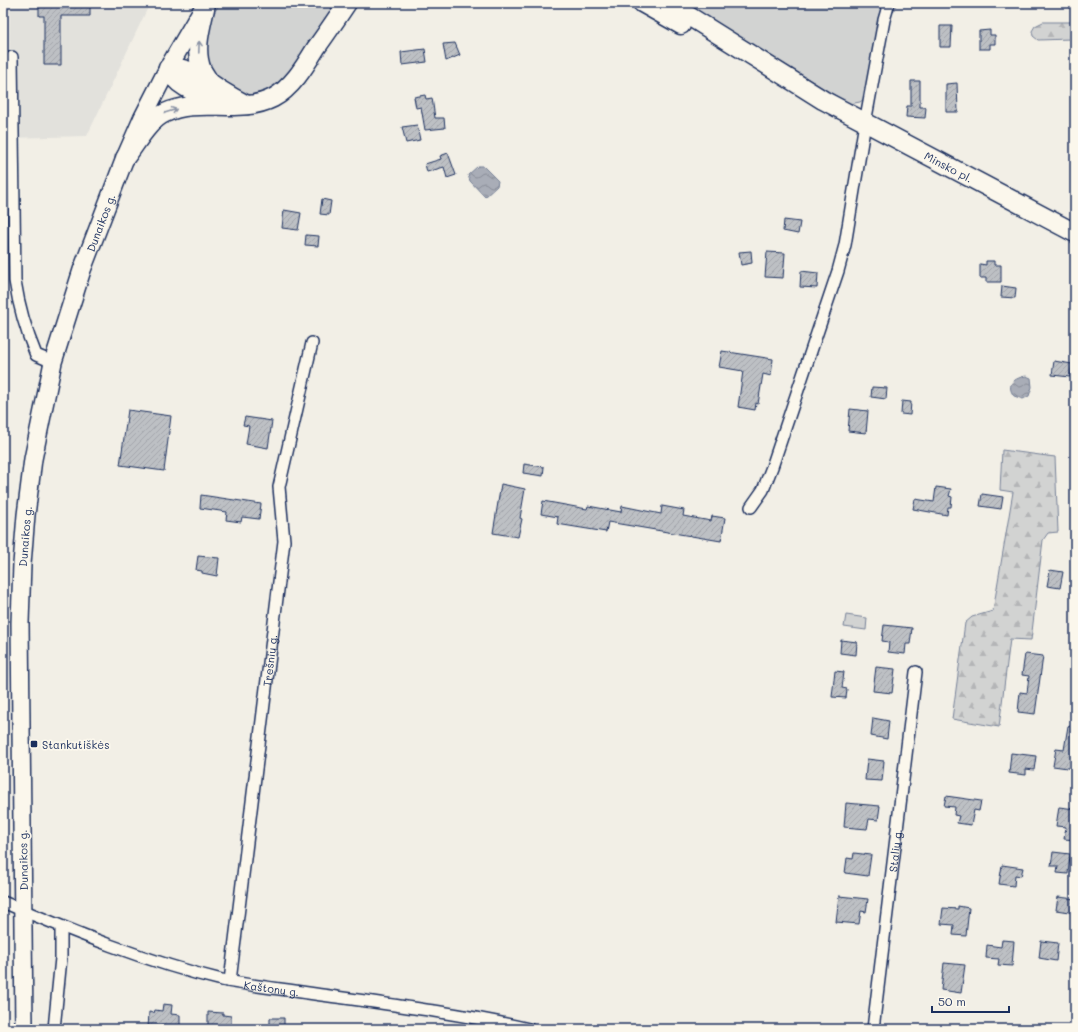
<svg xmlns="http://www.w3.org/2000/svg" width="1078" height="1032" viewBox="0 0 1078 1032" font-family="Mali,sans-serif">
<style>
.built{fill:#e2e1dc}
.green{fill:#d2d3d2;stroke:#768198}
.forest{fill:url(#forest-firs);stroke:#768198}
.water{fill:url(#water-waves);stroke:#707b93}
.building{fill:url(#building-hatch);stroke:#1b2f5e}
.lines{fill:none;stroke-linecap:round;stroke-linejoin:round}
.minor-casing{stroke:#1b2f5e;stroke-width:14}
.primary-casing{stroke:#1b2f5e;stroke-width:20}
.trunk-casing{stroke:#1b2f5e;stroke-width:21}
.minor{stroke:#fbf7ec;stroke-width:11}
.primary{stroke:#fbf7ec;stroke-width:17}
.trunk{stroke:#fbf7ec;stroke-width:18}
.oneway{stroke:#8b93a5}
.poi-dot{fill:#1b2f5e;stroke:#fbf7ec;stroke-width:1.5}
.labels{text-anchor:middle;dominant-baseline:central;stroke-width:3.5;stroke-linejoin:round;paint-order:stroke}
.street-label{font-size:11px;fill:#1b2f5e;stroke:#fbf7ec}
.poi-label{font-size:11px;fill:#1b2f5e;stroke:#fbf7ec;text-anchor:start}
</style>
<defs>
<pattern id="forest-firs" width="22" height="20" patternUnits="userSpaceOnUse"><rect width="22" height="20" fill="#d2d3d2"/><path d="M5 1l3.5 6h-7zM16 11l3.5 6h-7z" fill="#b4b5b7"/></pattern>
<pattern id="water-waves" width="16" height="10" patternUnits="userSpaceOnUse"><rect width="16" height="10" fill="#a9adb7"/><path d="M0 5q4-4 8 0t8 0" fill="none" stroke="#898d98"/></pattern>
<pattern id="building-hatch" width="6" height="6" patternUnits="userSpaceOnUse"><rect width="6" height="6" fill="#bdc0c4"/><path d="M-1 1l2-2M0 6l6-6M5 7l2-2" fill="none" stroke="#a2a5ab"/></pattern>
</defs>
<rect width="100%" height="100%" fill="#f2efe6"/>
<filter id="ink" filterUnits="userSpaceOnUse"><feTurbulence type="fractalNoise" baseFrequency=".025" numOctaves="2"/><feDisplacementMap in="SourceGraphic" scale="8" xChannelSelector="R" yChannelSelector="G"/><feConvolveMatrix kernelMatrix="1 2 1 2 8 2 1 2 1" color-interpolation-filters="sRGB"/></filter>
<g filter="url(#ink)">
<path class="built" d="M10,3H150L87,136L9,138Z"/>
<path class="green" d="M220,3H337C321,27 294,75 270,89C261,95 250,95 240,95L207,71L204,35L210,20Z
M685,3H885L864,99L860,102L849,104Z
M846,615L867,618L866,630L844,627Z"/>
<path class="forest" d="M1043,22H1075V42L1071,39L1038,40L1033,36L1032,31L1035,26Z
M1002,450L1055,457L1058,532L1048,533L1043,540L1031,640L1010,639L999,727L952,719L965,623L972,617L993,611L1013,492L1000,490Z"/>
<path class="water" d="M478,166H483L498,181L497,186L485,197L470,181L468,175Z
M1026,376L1031,378L1032,387L1029,396L1023,399L1014,396C1005,384 1015,378 1026,376Z"/>
<path class="building" d="M39,3H90V16H61V65H44V16H39Z
M940,26H952L951,47H940Z
M990,30V35H995V44H990V49H979V31Z
M455,43L460,55L446,61L443,44Z
M425,49L427,62L402,65L401,52Z
M911,81H920V107H926L925,118L906,117L907,106H911Z
M957,83L958,112H946V84Z
M425,95L426,99L432,98L435,118H444L445,128L425,130L421,107L416,108L414,97Z
M417,125L420,140L406,143L402,127Z
M448,153L456,175L447,178L444,167L427,172L425,164L441,159L440,156Z
M322,199L331,201L329,215L320,214Z
M284,210L301,213L298,230L282,228Z
M784,220L800,222L798,234L783,231Z
M306,235L319,236L318,246L305,245Z
M751,251L752,263L741,265L739,252Z
M767,252L785,253L783,278L765,277Z
M986,261H994V265H1001V282H986V278H980V264L986,265Z
M801,271L818,273L817,288L800,287Z
M1002,286L1016,288L1015,298L1001,297Z
M722,351L773,359L771,376L763,374L758,404L756,403L755,410L738,407L743,371L719,367Z
M1054,361L1072,364L1070,377L1052,375Z
M872,387L887,388L886,399L871,397Z
M902,401L911,402L910,415L901,414Z
M850,409L868,411L866,433L848,431Z
M128,410L171,416L164,471L120,465Z
M245,417L272,421L268,448L246,444L249,426L243,425Z
M524,464L544,467L543,476L523,473Z
M501,484L525,489L520,518L522,519L518,537L493,533Z
M936,487L951,489L949,496L952,497L951,507H948L947,515L913,509L915,499L934,502Z
M982,494L1003,497L1001,509L980,506Z
M201,495L261,504L259,519L242,517L241,522L226,520L227,512L200,508Z
M543,501L587,509L588,506L621,512L622,506L661,514L662,506L684,510L683,516L711,521L712,516L725,518L721,541L608,522L606,532L557,524L558,517L541,514Z
M198,556L219,558L217,576L202,573V571L196,570Z
M1050,570L1063,572L1060,588L1047,586Z
M884,625L912,628L910,644H906L905,654L888,652L889,642L882,641Z
M841,640L857,642L856,655L840,653Z
M1025,654L1043,656L1035,714L1018,712L1020,692L1027,693L1029,676L1022,675Z
M876,667L895,669L892,693L873,691Z
M835,671L844,672L842,688L847,689L846,698L832,697Z
M873,718L889,721L887,739L871,736Z
M1068,726L1075,727V769L1053,766L1056,749L1064,750Z
M1011,753L1036,756L1034,770L1026,769V775L1009,773Z
M867,759L884,761L882,781L865,780Z
M946,796L981,801L979,811L974,810L971,825L957,823L959,816L954,815L955,807L944,806Z
M846,803L880,806L878,820L869,819L867,829L844,827Z
M1059,807L1075,809V840L1064,839L1066,827L1056,826Z
M1053,852L1070,854L1068,874L1057,873L1058,866H1051Z
M854,853L871,855L868,876L845,873L847,858L853,859Z
M1002,865L1023,868L1021,876L1015,875L1014,886L999,884Z
M839,896L868,899L866,912L861,911L859,924L836,922Z
M1058,897L1075,899V913L1056,910Z
M958,906L969,908L966,936L953,935L954,925L941,924L943,908L958,909Z
M1002,940L1014,941L1012,966L998,965L999,959L986,958L987,945L1001,947Z
M1041,941L1058,943L1056,961L1039,958Z
M944,963L965,965L961,993L941,990Z
M163,1004L172,1005L171,1014L180,1015V1026L162,1025L161,1029L148,1028L149,1012L154,1013L155,1010L162,1011Z
M208,1012L223,1013V1015L231,1016V1029H208Z
M270,1018H284V1029H270Z"/>
<g class="lines">
<g class="minor-casing">
<g id="minor">
<path d="M12,57L15,281C19,307 26,331 36,355L53,362"/>
<path d="M751,507L763,490L772,467L838,271L845,245L865,123L884,20L889,3"/>
<path id="s1" d="M3,902C74,932 147,962 222,980C252,986 284,989 315,994C387,1004 459,1013 529,1029"/>
<path id="s2" d="M230,981L284,541L279,487L312,343"/>
<path d="M54,1029L61,958V927"/>
<path id="s3" d="M873,1029L916,672"/>
</g>
</g>
<g class="primary-casing">
<g id="primary">
<path id="s4" d="M24,1029L20,623L22,564L26,515L33,459L53,362L82,270L125,158L143,117L168,68L203,8"/>
</g>
</g>
<g class="trunk-casing">
<g id="trunk">
<path d="M642,3L681,25"/>
<path id="s5" d="M668,3L823,100L1075,233"/>
<path d="M206,4C202,24 193,49 202,70C204,74 208,79 210,83"/>
<path d="M222,103C203,95 176,89 168,68C190,66 206,80 222,91C230,96 239,101 247,105"/>
<path d="M125,158C136,144 149,120 165,113C199,97 239,115 273,98C292,88 305,66 316,48C327,33 337,18 347,3"/>
</g>
</g>
<use href="#minor" class="minor"/>
<use href="#primary" class="primary"/>
<use href="#trunk" class="trunk"/>
</g>
<defs><path id="oneway-shaft" d="M-6 0H5M1.5-3L5.5 0L1.5 3" fill="none" stroke-width="1.6" stroke-linecap="round" stroke-linejoin="round"/></defs>
<g class="oneway">
<use href="#oneway-shaft" transform="translate(199 47) rotate(-88)"/>
<use href="#oneway-shaft" transform="translate(171 111) rotate(-18)"/>
</g>
</g>
<rect class="poi-dot" x="30" y="740" width="8" height="8" rx="2"/>
<g class="labels">
<g class="street-label">
<text stroke="none"><textPath href="#s5" startOffset="325">Minsko pl.</textPath></text>
<text stroke="none"><textPath href="#s4" startOffset="817">Dunaikos g.</textPath></text>
<text stroke="none"><textPath href="#s4" startOffset="493">Dunaikos g.</textPath></text>
<text stroke="none"><textPath href="#s2" startOffset="323">Trešnių g.</textPath></text>
<text stroke="none"><textPath href="#s3" startOffset="180">Stalių g.</textPath></text>
<text transform="translate(23 860) rotate(-91)">Dunaikos g.</text>
<text stroke="none"><textPath href="#s1" startOffset="283">Kaštonų g.</textPath></text>
</g>
<g class="poi-label">
<text x="42" y="744">Stankutiškės</text>
</g>
</g>
<rect width="1078" height="1032" fill="none" stroke="#fbf7ec" stroke-width="16"/>
<rect x="8" y="8" width="1062" height="1016" fill="none" stroke="#1b2f5e" stroke-width="1.5" filter="url(#ink)"/>
<path d="M932 1006v6h77v-6" fill="none" stroke="#1b2f5e" stroke-width="2"/>
<text x="938" y="1006" font-size="12" fill="#1b2f5e" stroke="#fbf7ec" stroke-width="3" paint-order="stroke">50 m</text>
</svg>
